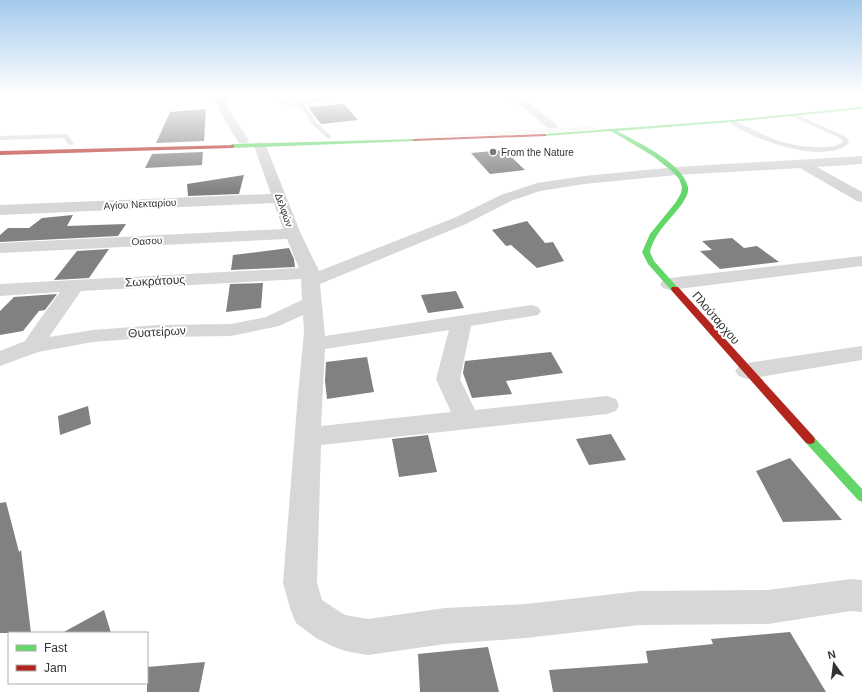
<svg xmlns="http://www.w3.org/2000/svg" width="862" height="692" viewBox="0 0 862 692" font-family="Arial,sans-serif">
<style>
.green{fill:#f1f5ed}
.building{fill:#818181}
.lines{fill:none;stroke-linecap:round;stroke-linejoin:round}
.lane{fill:#d7d7d7;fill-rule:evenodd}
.street{fill:#d7d7d7;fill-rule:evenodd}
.fast{fill:#63d668;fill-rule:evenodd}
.jam{fill:#b3261e;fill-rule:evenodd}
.poi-dot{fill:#7a7a7a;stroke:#fff;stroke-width:1.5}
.labels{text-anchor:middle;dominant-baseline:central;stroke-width:4;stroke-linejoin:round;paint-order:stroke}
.far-poi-label{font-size:10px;fill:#333;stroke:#fff;text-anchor:start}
.far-street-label{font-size:10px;fill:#333;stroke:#fff}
.street-label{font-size:12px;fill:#333;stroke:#fff}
</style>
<rect width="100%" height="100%" fill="#fff"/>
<path class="green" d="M594,126L598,129L532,134L409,137Z"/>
<path class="building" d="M344,104L358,120L321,124L308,107Z
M206,109L204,141L156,143L170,112Z
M504,150L525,170L490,174L471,153Z
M203,152L202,165L145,168L152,154Z
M244,175L239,194L188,196L187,184Z
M73,215L67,226L126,224L118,236L0,242V235L8,228H29L42,218Z
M527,221L545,243L553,242L564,261L537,268L511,245L506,246L492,230Z
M732,238L744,248L757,246L779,262L720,269L700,251L712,250L702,241Z
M289,248L294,259L295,267L231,270L233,255Z
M109,249L89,278L54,280L77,251Z
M263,283L261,308L226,312L230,284Z
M456,291L464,308L428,313L421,295Z
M57,294L45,310L39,311L23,331L0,335V311L14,297Z
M551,352L563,373L506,381L512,394L472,398L463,373L465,361Z
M367,357L374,392L327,399L325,381L326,362Z
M88,406L91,424L60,435L58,416Z
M611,434L626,460L589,465L576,439Z
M428,435L437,472L399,477L392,439Z
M790,458L842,520L783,522L756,471Z
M6,502L19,552L21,550L31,633H0V503Z
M104,610L111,633H62Z
M790,632L826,692H553L549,670L648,663L646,651L713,644L711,639Z
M488,647L499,692H420L418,654Z
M205,662L199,692H147V667Z"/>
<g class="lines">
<path class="lane" d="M275,95H280L289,103L299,105L292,95H296L301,100L319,99L327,95H332C325,103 313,103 303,103L318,124L331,136V138H327L314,126L302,109L285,105Z
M793,113L842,135L847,138L849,143C826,166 749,139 728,121L733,120C761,134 787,148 818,147C827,147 836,147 843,142L842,140L838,137L791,116V114Z
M66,134L68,135L74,144L73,145H69L64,138L0,140V136Z"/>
<path class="street" d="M215,95H225L229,110L249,140L247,143H239L237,140L219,110Z
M507,95H518L558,126L556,128H548Z
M260,142L264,143L266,146L301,234L319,271L454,218L501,195L537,183L584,176L676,167L862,156V164L817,167L862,192V202L857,201L800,168L676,175L584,184L540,191L511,201L466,224L320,284L325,336L531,305L538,307L541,311L538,315L471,326L460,379L475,410L607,396L616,399L619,405L616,411L607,414L321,445L317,583L322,600L345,615L368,619L445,608L526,604L640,591L768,590L851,579L862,580V612L851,611L768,624L640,625L526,638L445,644L368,655L345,651L332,646L316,638L296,623L291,611L283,583L298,394L304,332L303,315L279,326L231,336L158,337L93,342L38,352L0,366V351L25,341L38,322L60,292L0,296V284L299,268L287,239L0,253V243L283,229L274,203L0,215V205L271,194L254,146L256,143ZM301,279L302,300L266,317L231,324L158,325L93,330L49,337L81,291ZM449,330L436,379L451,412L321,426L325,349Z
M862,256V266L670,290L663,288L660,284L663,280L670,278Z
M862,346V360L747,379L739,376L735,371L739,366L747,363Z"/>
<path class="fast" d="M862,107V109L731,122L617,131C637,142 682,162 688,187C689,193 685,199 682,204C670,220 655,232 650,252L654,261L679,289L675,291H672L648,264L642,252L650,234L676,202L681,193L682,187L679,179L673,172L653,156L611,131L544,136L542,135L544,134L731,120Z
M414,139L416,140V141L232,148L229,146L232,144Z
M810,436L814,437L862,489V502L858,500L806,443L805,440L806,437Z"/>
<path class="jam" d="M544,134H546V136L414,141L412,140L414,139Z
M234,145V147L232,148L0,155V151Z
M672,287H678L814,437L815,440L814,443L810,444L806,443L672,291L671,289Z"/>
</g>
<linearGradient id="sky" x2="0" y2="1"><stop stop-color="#a3caec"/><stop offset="0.49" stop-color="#fff"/><stop offset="1" stop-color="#fff" stop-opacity="0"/></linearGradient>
<rect width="862" height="192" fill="url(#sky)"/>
<circle class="poi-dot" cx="493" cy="152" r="4"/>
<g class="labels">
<g class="far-poi-label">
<text x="501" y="152">From the Nature</text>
</g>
<g class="far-street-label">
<text transform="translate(140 204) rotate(-3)">Αγίου Νεκταρίου</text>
<text transform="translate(284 210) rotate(70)">Δελφών</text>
<text transform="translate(147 241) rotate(-3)">Οασου</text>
</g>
<g class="street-label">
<text transform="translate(155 281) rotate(-3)">Σωκράτους</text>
<text transform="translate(716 318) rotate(49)">Πλούταρχου</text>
<text transform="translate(157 332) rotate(-3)">Θυατείρων</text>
</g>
</g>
<rect x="8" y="632" width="140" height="52" fill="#ffffff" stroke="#adadad"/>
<rect x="16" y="645" width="20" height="6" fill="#63d668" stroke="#adadad"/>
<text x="44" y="652" font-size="12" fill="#333333">Fast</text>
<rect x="16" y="665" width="20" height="6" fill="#b3261e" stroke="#adadad"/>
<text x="44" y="672" font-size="12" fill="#333333">Jam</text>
<g transform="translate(834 664) rotate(346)" stroke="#ffffff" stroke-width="3" paint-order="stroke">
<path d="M0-3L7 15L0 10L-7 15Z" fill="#333333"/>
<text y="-6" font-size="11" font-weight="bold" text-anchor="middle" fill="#333333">N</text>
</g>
</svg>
